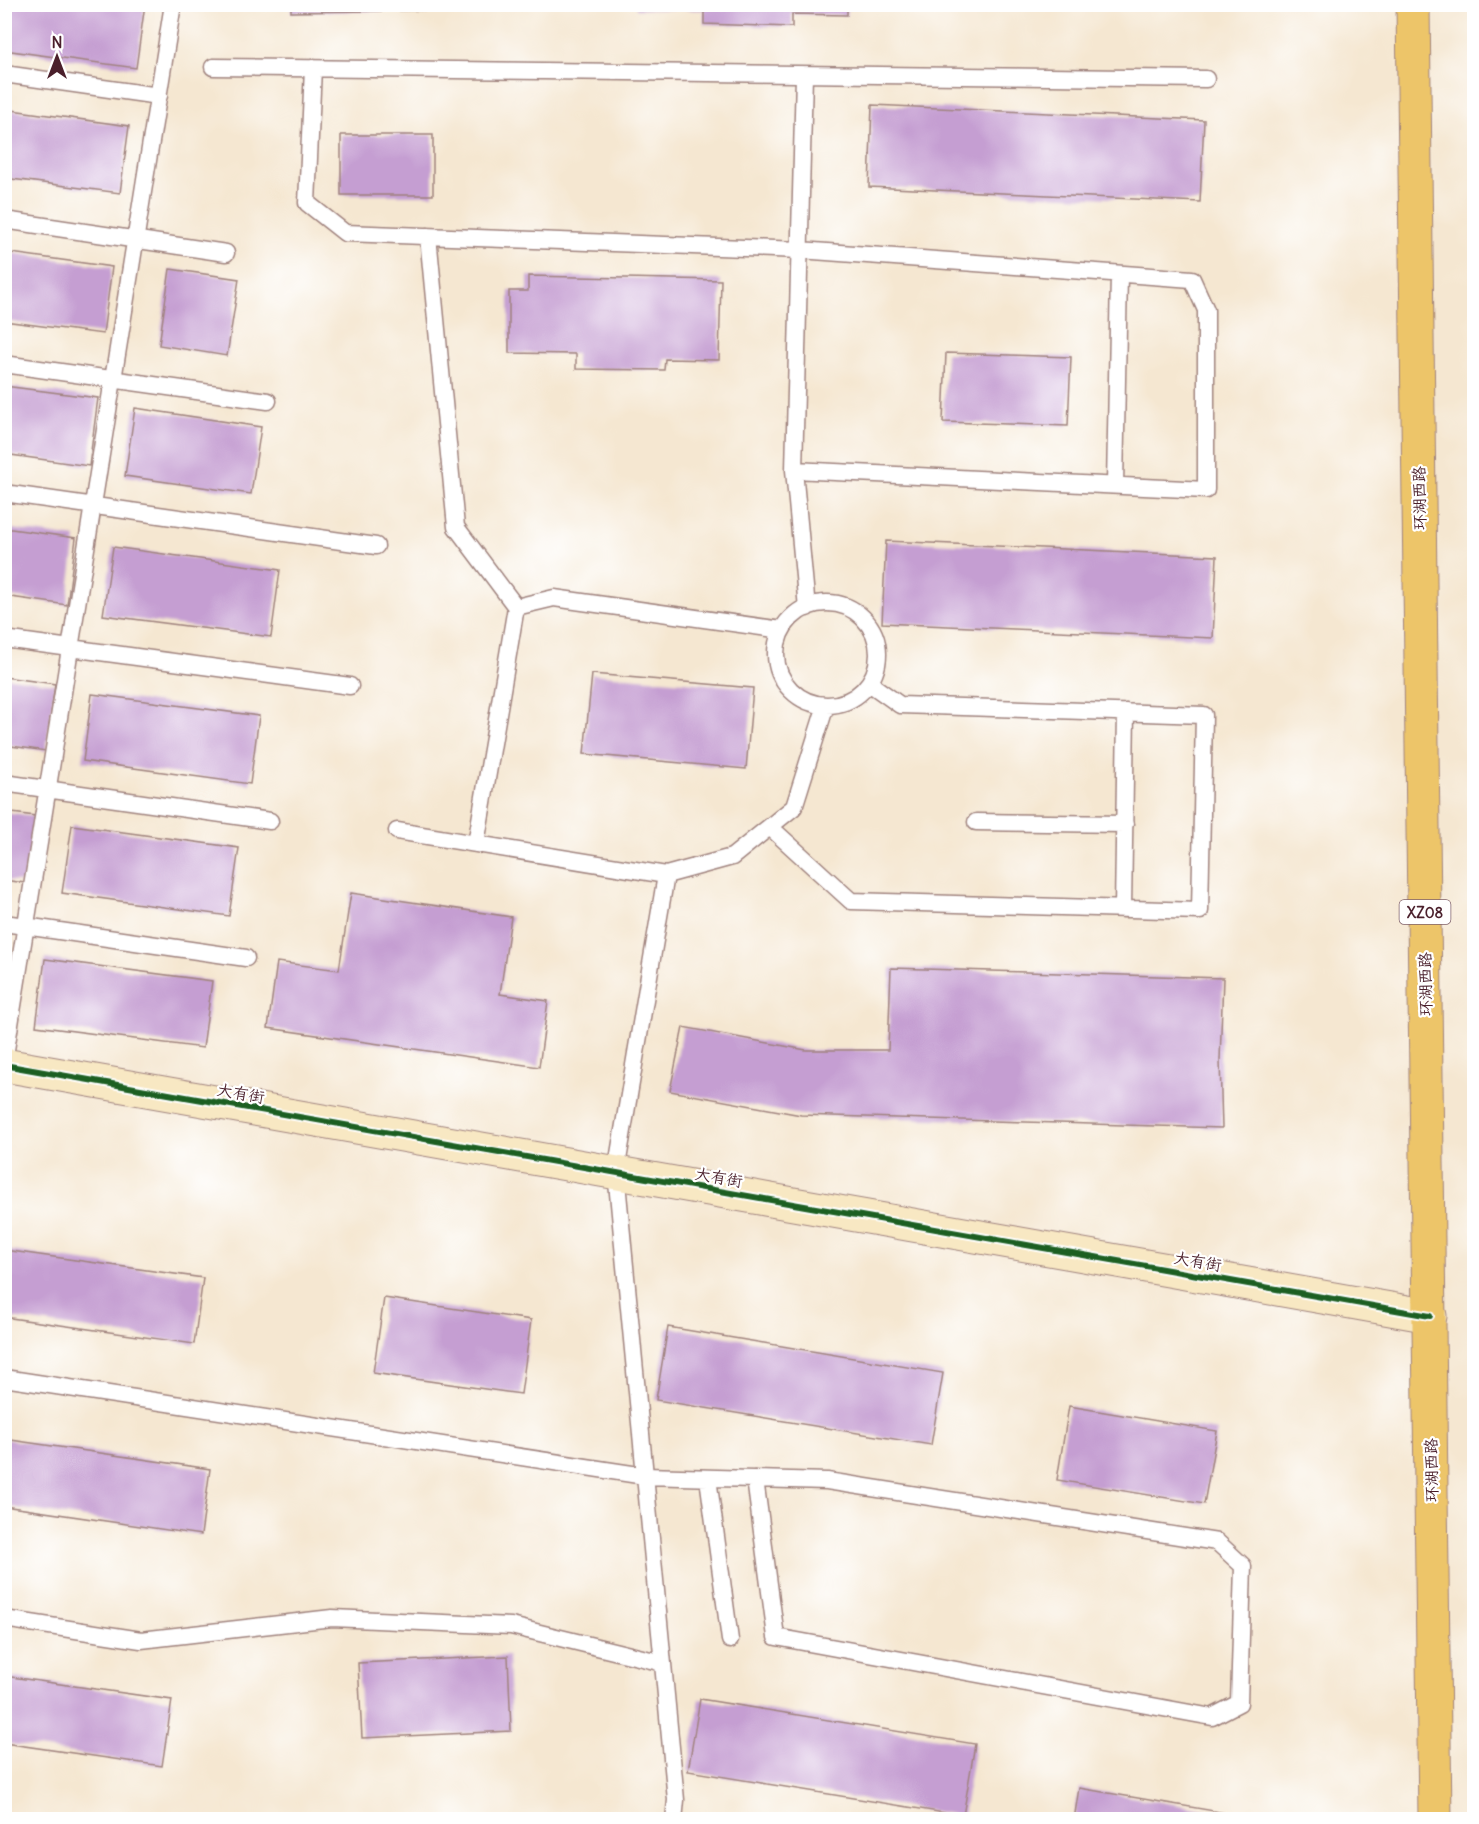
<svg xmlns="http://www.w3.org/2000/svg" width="1479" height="1824" viewBox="0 0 1479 1824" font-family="Delius,'LXGW WenKai TC',sans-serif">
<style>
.building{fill:#c59ed2}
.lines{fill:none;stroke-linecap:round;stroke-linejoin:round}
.lane-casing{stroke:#a0837e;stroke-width:19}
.secondary-casing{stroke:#a0837e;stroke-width:35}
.primary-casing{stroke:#a0837e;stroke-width:35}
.lane{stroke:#fff;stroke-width:16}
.secondary{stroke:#f8e8c3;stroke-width:33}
.primary{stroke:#edc569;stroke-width:33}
.cycleway-casing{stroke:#fff;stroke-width:10}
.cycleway{stroke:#1b5e20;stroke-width:6}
.labels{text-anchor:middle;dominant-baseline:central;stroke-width:4.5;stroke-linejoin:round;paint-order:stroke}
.shield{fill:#fff;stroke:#80626b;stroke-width:1.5}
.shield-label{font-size:15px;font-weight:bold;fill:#4a1f2b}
.street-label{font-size:16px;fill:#4a1f2b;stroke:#fff}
</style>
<rect width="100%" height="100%" fill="#fff"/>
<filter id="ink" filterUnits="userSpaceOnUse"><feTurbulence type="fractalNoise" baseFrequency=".0167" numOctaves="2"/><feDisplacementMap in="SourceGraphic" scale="12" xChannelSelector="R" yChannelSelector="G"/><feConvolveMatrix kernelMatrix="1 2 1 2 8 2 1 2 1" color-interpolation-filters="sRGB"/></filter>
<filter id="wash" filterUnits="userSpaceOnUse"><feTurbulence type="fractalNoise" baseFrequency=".008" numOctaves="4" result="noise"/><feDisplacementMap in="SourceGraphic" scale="24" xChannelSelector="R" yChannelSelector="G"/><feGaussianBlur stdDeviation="1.35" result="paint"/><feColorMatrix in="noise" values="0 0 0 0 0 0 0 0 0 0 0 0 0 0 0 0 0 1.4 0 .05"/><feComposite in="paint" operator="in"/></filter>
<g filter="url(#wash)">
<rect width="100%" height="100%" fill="#f5e7d1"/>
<g id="blocks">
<path class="building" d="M4,4H145L136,68L4,50Z
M291,4H454V10L291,12Z
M636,4H847V15L792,14V27L704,24V10L636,9Z
M872,105L1204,120L1200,202L869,187Z
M4,109L129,126L120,193L4,178Z
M341,135H433V195H341Z
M4,252L112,267L103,334L4,321Z
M170,269L239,279L227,356L159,345Z
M528,276L721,280L719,360L665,359L664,370L576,369V354L509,353V291H528Z
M946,353L1071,357L1068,426L943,422Z
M4,386L98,398L89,466L4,454Z
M135,408L261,427L251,494L125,476Z
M4,528L76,538L67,605L4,596Z
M886,541L1217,556L1213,638L882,623Z
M113,547L280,570L271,637L103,615Z
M592,674L753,688L746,769L584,754Z
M4,677L55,684L46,751L4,745Z
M92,694L259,716L250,784L83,761Z
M4,812L35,816L25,883L4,880Z
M72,825L239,848L229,916L62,893Z
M351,893L511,917L500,994L548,1001L539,1067L268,1028L277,962L339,970Z
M4,948L8,949L6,964L4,963Z
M45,959L212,981L203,1048L36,1026Z
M891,968L1223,978L1220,1060L1222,1128L801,1115L670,1091L683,1027L806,1050H888Z
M4,1250L203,1278L194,1344L4,1317Z
M384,1298L531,1320L521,1394L373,1373Z
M668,1327L943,1373L931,1445L656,1400Z
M1069,1406L1217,1431L1204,1504L1057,1480Z
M4,1439L210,1469L201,1535L4,1506Z
M508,1656L511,1731L362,1738L358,1663Z
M4,1676L172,1700L162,1766L4,1743Z
M700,1699L975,1744L963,1816L688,1771Z
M1079,1788L1226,1813L1225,1820H1074Z"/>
</g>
</g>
<g filter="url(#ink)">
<use href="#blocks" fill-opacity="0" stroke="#a0837e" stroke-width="1.5"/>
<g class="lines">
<g class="lane-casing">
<path id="lane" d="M213,67L1206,79
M313,68L307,203L345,233L800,250L1192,279L1206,310V490L794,470
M4,74L159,96
M804,75L794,470L807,608
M4,220L226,253
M428,236L456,527L516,607
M4,364L268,401
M1115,485L1119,274
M4,493L376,546
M776 654a51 51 0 1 1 102 0a51 51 0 1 1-102 0Z
M4,639L350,686
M4,783L270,821
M976,822L1125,824
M770,827L851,901L1200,911L1204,715L900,705L869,683
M397,831L666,875L732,857L794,807L826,705
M476,844L516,607L554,598L782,630
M666,875L616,1172L676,1800L674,1820
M1123,909L1126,712
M4,923L246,958
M4,1062L173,4
M4,1378L645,1476L827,1481L1217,1542L1243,1566L1239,1703L1212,1717L776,1637L755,1479
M708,1478L730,1640
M4,1619L141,1640L332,1618L511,1626L663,1663"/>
</g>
<g class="secondary-casing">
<path id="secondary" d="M4,1065L1430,1316"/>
</g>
<g class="primary-casing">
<path id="primary" d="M1413,4L1435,1820"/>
</g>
<use href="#lane" class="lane"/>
<use href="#secondary" class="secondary"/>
<use href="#primary" class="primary"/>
<g class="cycleway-casing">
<path id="cycleway" d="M4,1065L1430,1316"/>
</g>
<use href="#cycleway" class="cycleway"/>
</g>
</g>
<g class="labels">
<rect class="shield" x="1399.5" y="900" width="51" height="24" rx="4.5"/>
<g class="shield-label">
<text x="1425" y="912">XZ08</text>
</g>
<g class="street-label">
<text transform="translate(1419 498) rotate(-91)">环湖西路</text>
<text transform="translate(1425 984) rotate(-91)">环湖西路</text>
<text transform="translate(241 1093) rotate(10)">大有街</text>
<text transform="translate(719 1177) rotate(10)">大有街</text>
<text transform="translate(1198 1261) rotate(10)">大有街</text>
<text transform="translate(1431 1470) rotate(-91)">环湖西路</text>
</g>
</g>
<rect width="1479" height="1824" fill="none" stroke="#fff" stroke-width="24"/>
<g transform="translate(57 57)" stroke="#ffffff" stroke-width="4.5" paint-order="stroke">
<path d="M0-4.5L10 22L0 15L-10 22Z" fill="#4a1f2b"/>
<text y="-9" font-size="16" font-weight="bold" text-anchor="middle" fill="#4a1f2b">N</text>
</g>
</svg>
